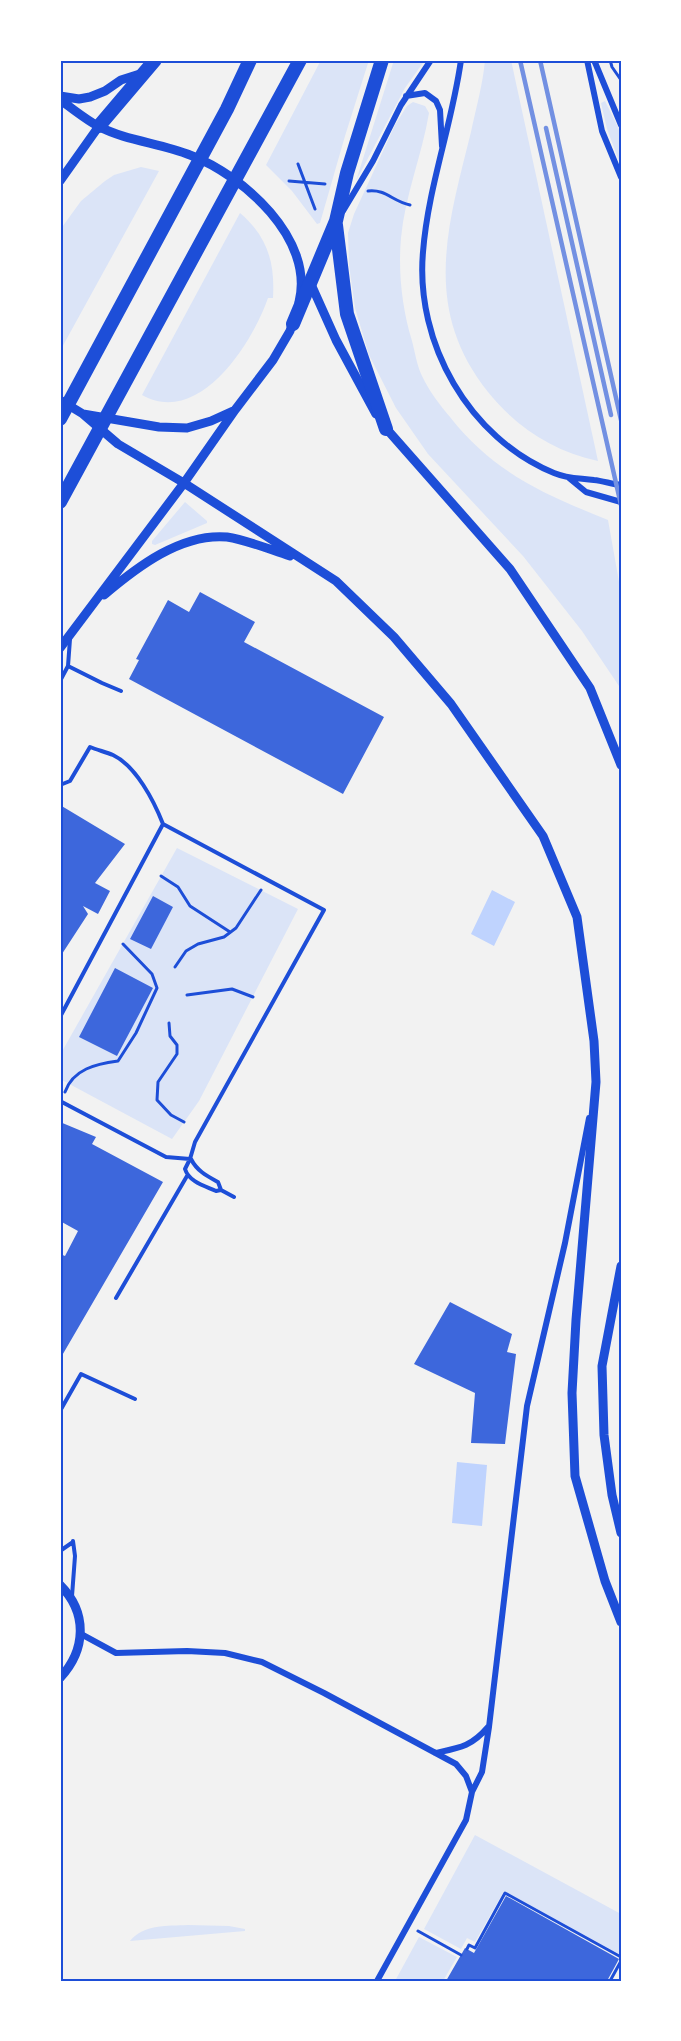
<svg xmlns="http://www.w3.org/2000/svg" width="681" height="2041" viewBox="0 0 681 2041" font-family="'IBM Plex Sans',sans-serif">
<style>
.green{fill:#dbe4f7}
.water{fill:#bfd3fe}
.building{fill:#3d67dc}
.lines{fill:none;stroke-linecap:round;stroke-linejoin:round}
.path{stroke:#1d4ed8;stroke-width:3}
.service{stroke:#1d4ed8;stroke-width:4}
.minor{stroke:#1d4ed8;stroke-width:6}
.tertiary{stroke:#1d4ed8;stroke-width:9}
.motorway{stroke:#1d4ed8;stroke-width:14}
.rail{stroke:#7290e2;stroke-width:4.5}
.neatline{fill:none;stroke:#1d4ed8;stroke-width:2}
</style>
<rect width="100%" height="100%" fill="#f2f2f2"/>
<path class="green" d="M321,60H369L345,136L320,223L317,224L292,191L266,165Z
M394,60H425L405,88L356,181Z
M485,60H511L598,461C553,451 517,428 488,392C421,308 448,225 471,132C476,108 483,84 485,60Z
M605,101L621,133V166L607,129L601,103Z
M413,102L425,106L429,113C422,155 405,195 401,238C398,272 402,308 412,341C415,352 417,366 422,376C429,391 440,405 450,417C494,473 544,494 608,520L621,593V685L619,686L582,631L523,556L428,454L396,408L369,355L355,308L349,265L348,233L354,214L395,125L407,106Z
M141,167L159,171L60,351V230L81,201L105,181L114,175Z
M240,213C268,237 275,263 273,298H268C252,344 199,427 142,395Z
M185,502L207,521V523L155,545L152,544V541Z
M177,848L298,909L199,1101L172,1139L60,1079V1055Z
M475,1835L621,1914V1955L504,1891L475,1942L467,1938L461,1949L424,1929Z
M188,1925L229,1926L245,1929V1931L130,1941C144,1924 167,1926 188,1925Z
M419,1937L457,1957L443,1981H395Z"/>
<path class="water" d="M492,890L515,902L494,946L471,934Z
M457,1462L487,1465L482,1526L452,1523Z"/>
<path class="building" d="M200,592L255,622L244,642L384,717L343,794L129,679L139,660L136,659L168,600L189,612Z
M60,805L125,844L95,883L110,891L98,914L83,906L88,914L60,957Z
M153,896L173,907L151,949L130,939Z
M115,968L153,988L117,1056L79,1037Z
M60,1122L96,1137L92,1144L163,1182L60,1359V1254L65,1256L78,1231L60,1221Z
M450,1302L512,1334L507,1352L516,1354L505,1444L471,1443L475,1393L414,1364Z
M506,1896L619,1959L607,1981H446L465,1948L474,1953Z"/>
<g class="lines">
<path class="path" d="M610,60L612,67L621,80
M298,164L315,209
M289,181L325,184
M368,191C386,189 392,201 410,205
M161,876L178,887L190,906L230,932
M175,967L186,951L198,944L224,937L236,928L261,890
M187,995L232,989L253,997
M169,1023L170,1036L177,1045V1054L158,1082L157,1100L171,1115L184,1122
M65,1092C73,1069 96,1064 118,1061L136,1033L157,988L152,974L123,944
M418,1931L461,1955
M467,1949L469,1945L475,1948L505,1893L621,1957
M610,1981L621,1961"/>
<path class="service" d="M68,666L102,683L121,691
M60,681L68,666L70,639
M60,785L70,781L90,747C97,750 106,752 113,755C136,766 154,801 163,824L324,910L195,1142L190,1159L185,1169C189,1182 205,1186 216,1191L221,1190L234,1197
M60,1017L163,824
M60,1101L166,1157L190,1159
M191,1159C197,1171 207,1176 218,1182L221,1190
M116,1298L187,1176
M60,1411L81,1374L135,1399
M60,1551L73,1542
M72,1596L75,1556L73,1541"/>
<path class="minor" d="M461,60C452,125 428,187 423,252C415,343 469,438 554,473C568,479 580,478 594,480C603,481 612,484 621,485
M587,60L602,131L621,177
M594,60L621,125
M406,96L425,93L436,101L440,110L442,146
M343,211L373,161L401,105L431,60
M569,478L586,492L621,502
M81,1634L116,1653L187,1651L225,1653L262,1662L324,1693L456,1764L466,1776L472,1792
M435,1753C459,1748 471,1747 488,1727
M377,1981L466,1820L472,1792L482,1772L489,1727L527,1406L565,1243L589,1118"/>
<path class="tertiary" d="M60,96L79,99L90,97L105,91L121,80L143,73
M60,100C72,108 85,119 98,126C126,141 161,143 190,155C243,175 315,239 299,302
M60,181L99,126
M310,282L336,340L376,414
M60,400L83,414L159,427L187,428L211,421L233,411
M83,414L118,444L184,483L336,581L394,637L451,704L543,836L577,917L594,1041L596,1082L576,1320L572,1393L575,1476L605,1581L621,1622
M384,426L510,569L590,688L621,765
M104,595C137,567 181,533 227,537C247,540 271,550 290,556
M60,648L184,483L235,410L273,360L290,331L294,318
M621,1266L602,1366L604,1435L612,1495L621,1533
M60,1585C88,1613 86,1650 60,1678"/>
<path class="motorway" d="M99,126L155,60
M336,225L347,314L386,429
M293,324L336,221L347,173L382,60
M60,419L227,109L250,60
M60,502L300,60"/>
<path class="rail" d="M520,60L621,505
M540,60L621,420
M546,128L611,415"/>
</g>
<rect width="681" height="2041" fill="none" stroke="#ffffff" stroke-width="123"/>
<rect x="62" y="62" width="558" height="1918" class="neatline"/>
</svg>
